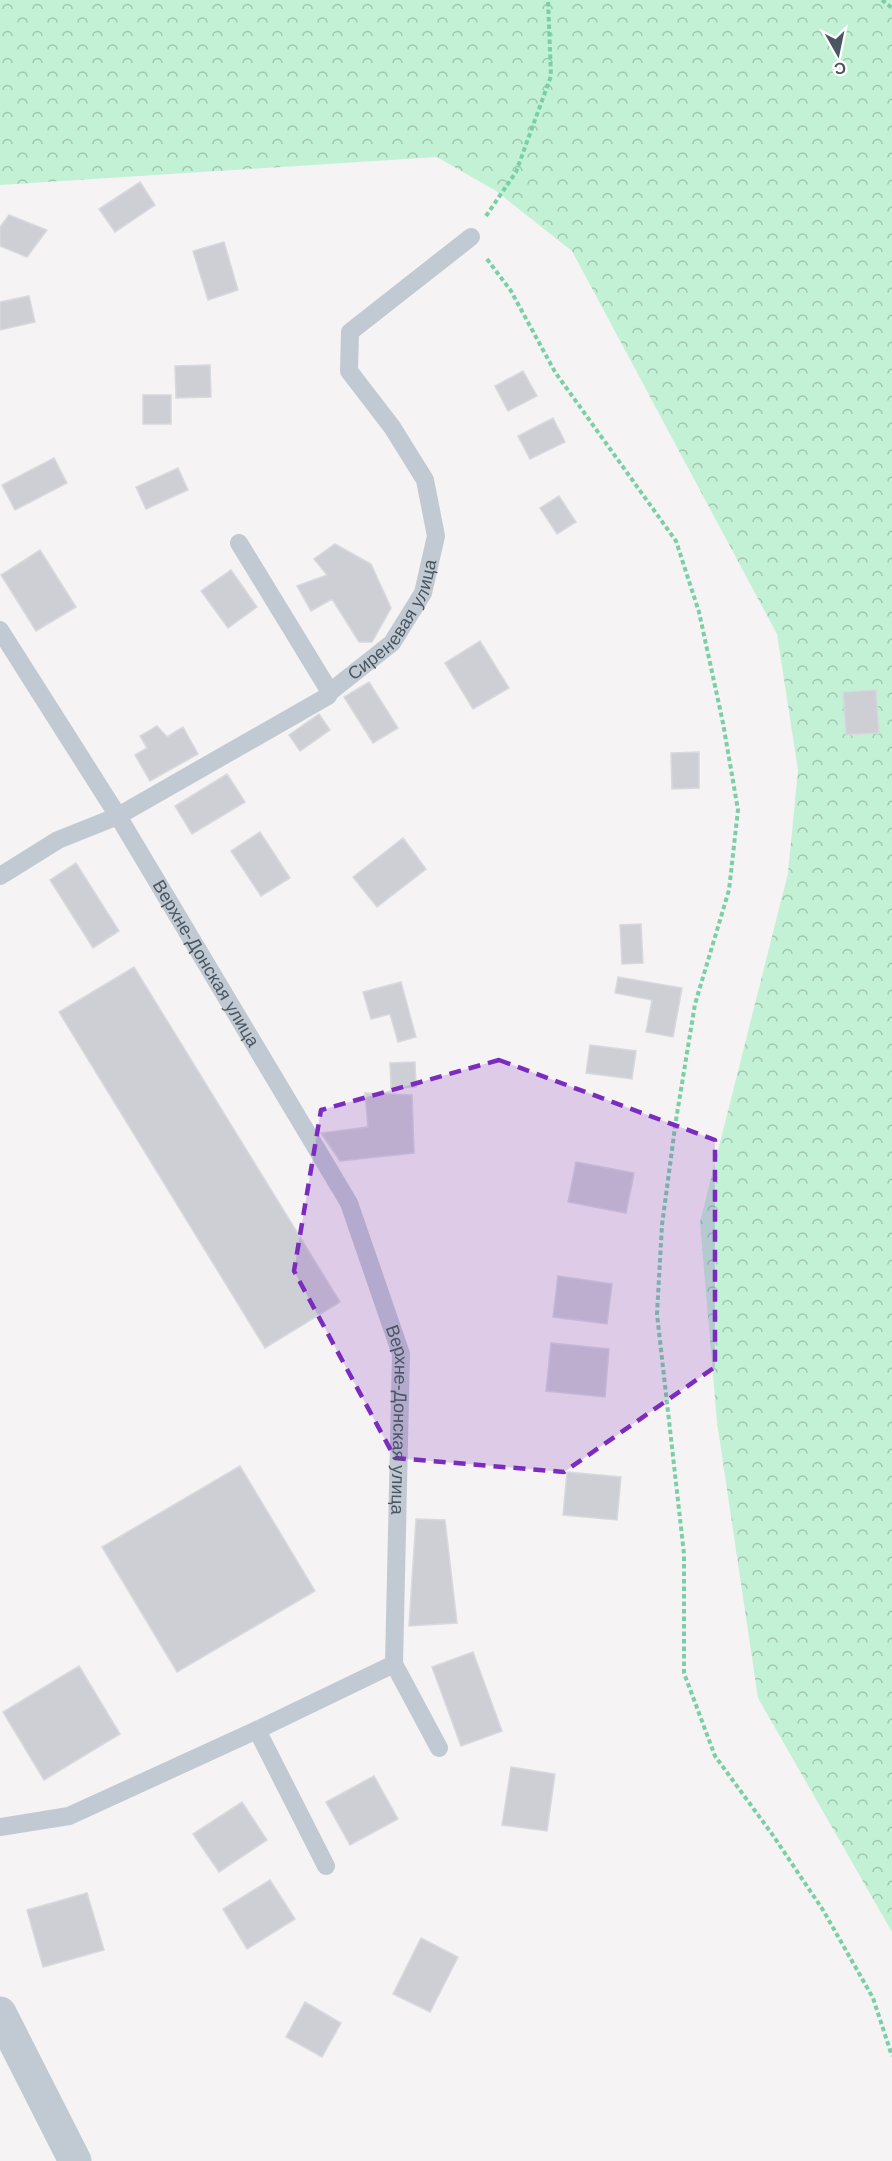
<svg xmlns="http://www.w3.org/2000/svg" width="892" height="2161" viewBox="0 0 892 2161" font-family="Arial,sans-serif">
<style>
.forest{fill:url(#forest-crowns)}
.building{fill:#cdcfd5;stroke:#d7d9de;stroke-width:1.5}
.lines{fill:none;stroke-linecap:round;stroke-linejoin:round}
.path{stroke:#7ad0a6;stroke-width:4;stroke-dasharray:4.5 3;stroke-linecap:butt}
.service{stroke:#c1cad2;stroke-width:18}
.minor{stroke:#c1cad2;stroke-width:33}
.marked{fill:#7b2cbf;fill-opacity:0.2;stroke:#7b2cbf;stroke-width:4.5;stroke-dasharray:12 8;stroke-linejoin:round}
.labels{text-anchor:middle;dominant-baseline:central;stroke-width:6;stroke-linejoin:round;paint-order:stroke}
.street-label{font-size:18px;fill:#4a5661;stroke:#fff}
</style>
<defs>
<pattern id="forest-crowns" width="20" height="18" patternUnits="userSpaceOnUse" patternTransform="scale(1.5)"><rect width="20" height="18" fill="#c3f1d5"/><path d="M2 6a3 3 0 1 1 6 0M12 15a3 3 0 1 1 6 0" fill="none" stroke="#a0c6b0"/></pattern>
</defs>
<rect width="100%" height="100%" fill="#f5f3f3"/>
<path class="forest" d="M0,0H892V1932L758,1698L717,1422L700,1222L788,873L798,770L777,634L572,251L496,191L437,157L0,185Z"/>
<path class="building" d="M140,182L155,205L115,232L99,209Z
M9,215L47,230L27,257L0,246V227Z
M224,242L238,290L208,300L193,251Z
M29,296L35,322L0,330V302Z
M210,365L211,397L176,398L175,366Z
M523,371L537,396L508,411L495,386Z
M143,395H171V424H143Z
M553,418L565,442L530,459L518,436Z
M54,458L67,483L15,510L2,485Z
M178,468L188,490L146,509L136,487Z
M559,496L576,522L557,534L540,508Z
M335,544L371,564L391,608L372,642H359L332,599L311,611L297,586L327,575L314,559Z
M40,550L76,607L36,631L1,575Z
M231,570L257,607L228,628L201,591Z
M480,641L509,688L473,709L445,663Z
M369,682L398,728L373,743L344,697Z
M876,690L879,733L846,735L843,692Z
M319,714L330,730L300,751L289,735Z
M157,726L167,737L183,727L198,754L150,781L135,755L147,748L140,736Z
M699,752V788L672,789L671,753Z
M227,774L245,802L192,834L175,806Z
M260,832L290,878L261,896L231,851Z
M403,838L426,869L377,907L353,877Z
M76,863L119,931L93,948L50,880Z
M641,924L643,963L622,964L620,925Z
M134,967L340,1302L265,1348L59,1012Z
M618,977L682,988L673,1037L646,1032L652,1000L615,993Z
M401,982L416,1037L398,1042L390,1014L371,1019L363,992Z
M590,1045L636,1051L632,1079L586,1073Z
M415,1062L416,1087L391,1088L390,1063Z
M365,1093L412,1095L414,1153L340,1161L321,1133L368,1127Z
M576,1162L634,1173L626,1213L568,1202Z
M558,1276L612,1284L607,1324L553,1317Z
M551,1343L609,1349L605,1397L546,1391Z
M240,1466L315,1591L177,1672L102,1547Z
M567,1472L621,1477L617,1520L563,1515Z
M416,1519L445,1520L457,1623L409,1626Z
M473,1652L502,1731L461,1746L432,1667Z
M79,1666L120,1734L44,1780L3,1712Z
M511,1767L555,1774L547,1831L502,1825Z
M374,1776L398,1819L350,1845L326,1802Z
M242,1802L267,1840L219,1872L193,1834Z
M270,1880L295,1919L247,1949L223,1909Z
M87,1893L104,1950L43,1967L27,1910Z
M421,1938L458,1957L430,2012L393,1994Z
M305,2002L341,2023L322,2057L286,2037Z"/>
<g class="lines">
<path class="path" d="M882,0L892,8
M486,216L516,172L551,76L548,0
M487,259L511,291L555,372L676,541L699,612L723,723L738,810L729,890L695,1004L676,1120L662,1225L657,1314L684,1554V1673L715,1756L772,1834L823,1910L873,1998L892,2056"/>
<g class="service">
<path d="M239,543L330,692"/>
<path id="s1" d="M0,630L118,816L349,1203L401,1354L394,1664L439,1748"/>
<path id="s2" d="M0,876L58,840L118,816L328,696L330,692L392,643L423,593L436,536L425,480L392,427L349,371L350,332L471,237"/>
<path d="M257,1730L326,1866"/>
<path d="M0,1827L69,1816L257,1730L394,1664"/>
</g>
<path class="minor" d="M0,2013L75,2161"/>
</g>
<path class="marked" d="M499,1060L715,1140V1367L564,1472L395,1458L294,1271L321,1110Z"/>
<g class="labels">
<g class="street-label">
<text stroke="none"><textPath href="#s2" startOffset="478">Сиреневая улица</textPath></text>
<text stroke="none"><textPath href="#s1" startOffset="392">Верхне-Донская улица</textPath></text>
<text stroke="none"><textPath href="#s1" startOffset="896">Верхне-Донская улица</textPath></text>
</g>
</g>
<g transform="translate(838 54) rotate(171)" stroke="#ffffff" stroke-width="4.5" paint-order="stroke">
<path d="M0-4.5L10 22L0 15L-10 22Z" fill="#4a5661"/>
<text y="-9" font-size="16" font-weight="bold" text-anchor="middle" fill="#4a5661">С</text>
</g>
</svg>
